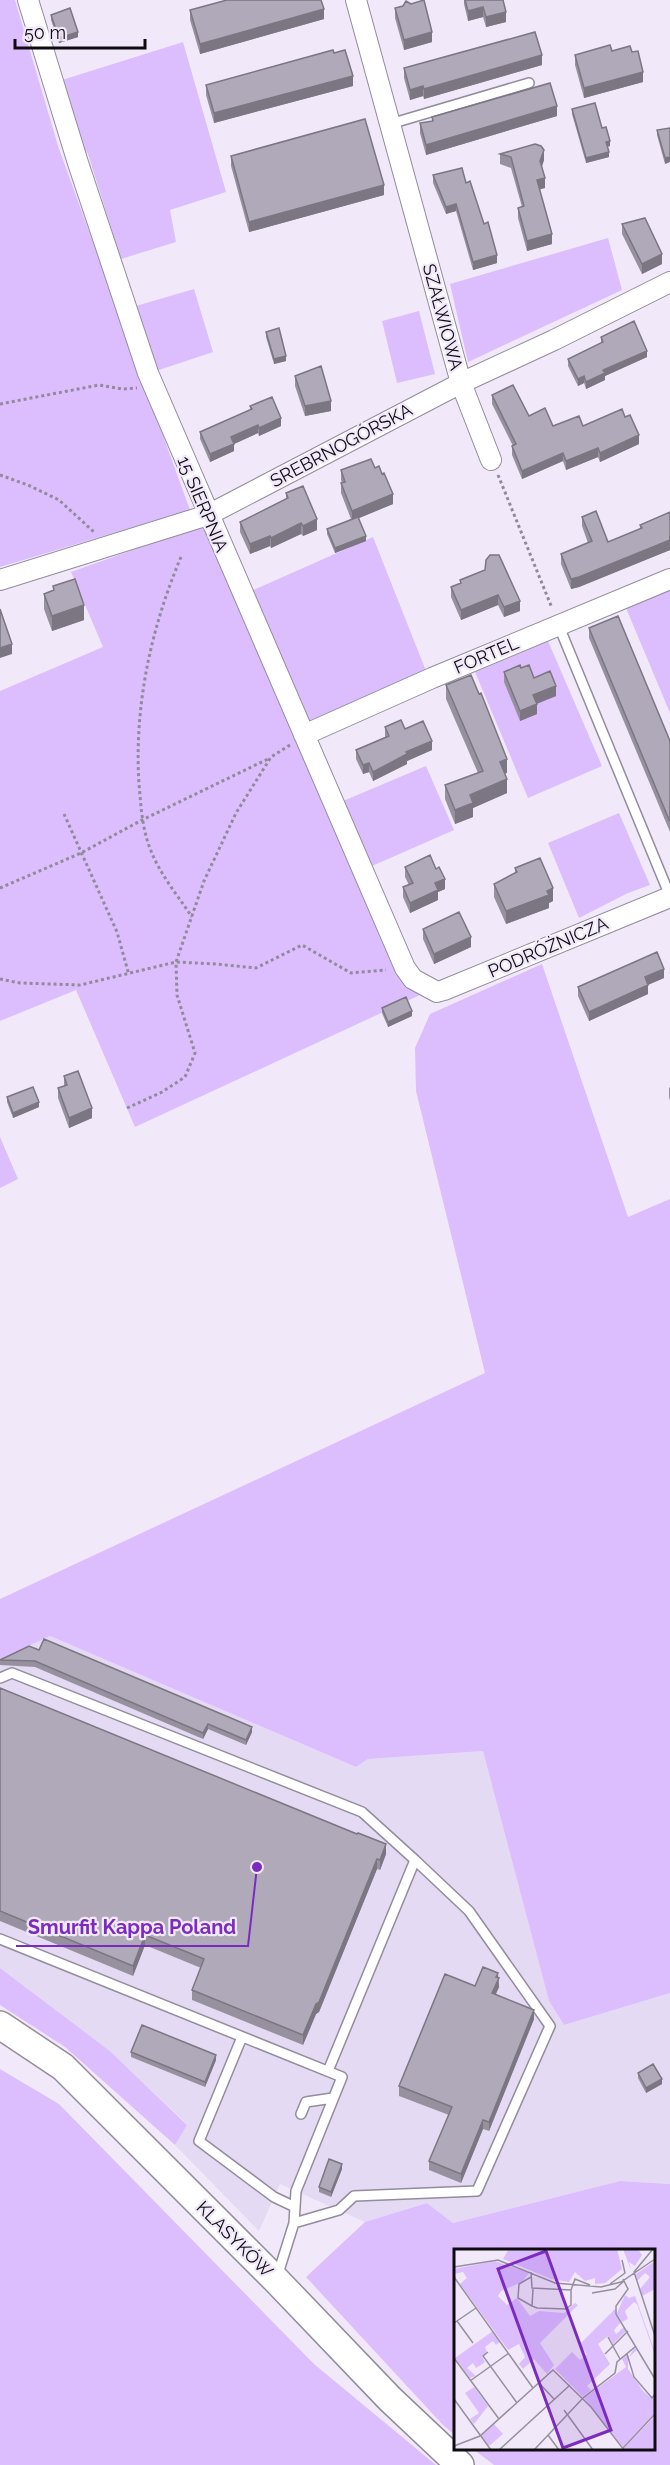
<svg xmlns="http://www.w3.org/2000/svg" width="670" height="2465" viewBox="0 0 670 2465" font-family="Raleway,sans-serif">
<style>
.built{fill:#e5daf3}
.green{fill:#dcbefe}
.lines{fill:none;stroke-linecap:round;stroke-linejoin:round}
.lane-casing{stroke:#938c9c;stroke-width:12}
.street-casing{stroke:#938c9c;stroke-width:22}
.secondary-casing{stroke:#938c9c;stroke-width:30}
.path{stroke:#918b98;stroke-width:3;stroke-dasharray:3 3;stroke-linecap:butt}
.lane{stroke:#fff;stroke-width:9}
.street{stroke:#fff;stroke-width:20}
.secondary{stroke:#fff;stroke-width:27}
.wall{fill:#97919f}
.shaded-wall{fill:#7b7682}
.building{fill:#b0a9b9;stroke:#7b7682;stroke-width:1.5}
.labels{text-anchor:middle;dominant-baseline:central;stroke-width:4.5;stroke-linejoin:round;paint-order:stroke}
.street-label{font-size:18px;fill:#0e0b11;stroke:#f1e9fa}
.inset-road{fill:none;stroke:#96909d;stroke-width:1.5}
.view{fill:#7b2cbf;fill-opacity:0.15;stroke:#7b2cbf;stroke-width:3}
.inset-edge{fill:none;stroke:#0e0b11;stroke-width:3}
.leader{fill:none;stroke:#7b2cbf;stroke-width:2}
.callout-dot{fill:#7b2cbf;stroke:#f1e9fa;stroke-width:2}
.callout-label{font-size:20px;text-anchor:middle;font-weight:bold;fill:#7b2cbf;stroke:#f1e9fa;stroke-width:4.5;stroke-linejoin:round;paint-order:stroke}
</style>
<rect width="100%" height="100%" fill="#f1e9fa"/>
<path class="built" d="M50,1636L356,1767L368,1759L483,1751L549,2001L564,2025L670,1993V2184L620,2181L453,2223L427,2203L365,2222L280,2184L259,2231L175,2145L187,2124L110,2051L0,1968V1659Z"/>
<path class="green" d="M0,0H15L58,146L190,510L0,567Z
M183,42L226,192L170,210L176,242L121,259L88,154L80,142L62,80Z
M608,238L622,290L468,362L450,284Z
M194,289L213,352L156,371L136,306Z
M419,311L435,374L397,383L382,321Z
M206,524L405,980L420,995L135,1127L76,990L0,1021V691L103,647L71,572Z
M373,537L426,671L306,722L251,591Z
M670,590V713L626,608Z
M548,641L602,766L528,798L475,672Z
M426,766L454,830L372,866L343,801Z
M619,813L650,885L628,893L579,918L548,843Z
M542,964L628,1217L670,1199V1993L564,2025L549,2001L483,1751L368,1759L356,1767L50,1636L0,1659V1599L485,1373L416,1091L415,1048L430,1014Z
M0,1137L18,1179L0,1188Z
M0,1968L110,2051L187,2125L175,2145L65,2047L0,2005Z
M0,2069L59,2104L314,2364L436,2465H0Z
M620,2181L670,2184V2465H494L473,2449L654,2448V2250H456L455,2435L443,2425L306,2277L365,2222L427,2203L453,2223Z"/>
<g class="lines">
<g class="lane-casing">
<path id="lane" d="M390,124L529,83
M558,624L670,896
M0,1678L12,1673L362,1812L415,1860L328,2071
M0,1939L342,2077L296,2191L294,2223L277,2277
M242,2037L199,2141L274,2197L295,2207
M301,2114L306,2102L333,2098
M294,2223L339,2210L354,2196L477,2191L550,2026L469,1911L415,1860"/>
</g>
<g class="street-casing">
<path id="street" d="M28,0L78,163L148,373L405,968L413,979L437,992L444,990L670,897
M356,0L461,383L491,460
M0,580L208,515L461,383L554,340L670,282
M304,735L432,678L670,579"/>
</g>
<g class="secondary-casing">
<path id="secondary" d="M0,2025L63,2067L276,2280L390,2399L460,2465"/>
</g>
<path class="path" d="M0,404L99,385L123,389L137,388
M0,475L28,485L59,500L94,532
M498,475L552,608
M181,557C151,628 134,706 139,784C141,807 142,829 151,851C160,874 178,896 192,917
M64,814L117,932L129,975
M0,888L81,853L142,820L270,758
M0,979L20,983L80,985L176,962L216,964L256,968L302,945L351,973L386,970
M127,1108L162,1092L185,1077L195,1053L177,995L176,962L204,881L236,813L271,757L290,745"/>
<use href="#lane" class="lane"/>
<use href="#street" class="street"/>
<use href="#secondary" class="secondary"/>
</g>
<path class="wall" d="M464,0H504L503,1L506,22L486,27L483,17L468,21L464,4Z
M395,8L432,42L404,50L395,18Z
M190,10L324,19L200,54L190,20Z
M51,15L78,37L59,43L51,20Z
M612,51L632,52L643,82L584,98L575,65V55Z
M334,53L353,86L214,123L206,95V85Z
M542,65L424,99L423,96L410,100L404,78V68Z
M572,109L602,128L610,146L607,147L609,157L586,163L572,114Z
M557,116L426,155L420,133V123L432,122V117Z
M670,128L665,164L657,135V130Z
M500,154L544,160L542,167L545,188L540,189L552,244L527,251L518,218V208L522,207L511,168L500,164Z
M231,156L384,195L249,232L231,166Z
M433,175L466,183L497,263L473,270L456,211L446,214L433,183Z
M622,224L662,264L642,274L622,234Z
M266,332L286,361L274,364L266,337Z
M601,337L647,357L605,376V380L586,389L584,383L578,386L568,366V359L601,343Z
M295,376L331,411L305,416L295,386Z
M492,395L529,416L553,426H583L639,444L600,462L598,457L566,470L563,461L522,479L512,455V446H513L492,404Z
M250,406L281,426L259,436L258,433L234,444V451L210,462L200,439V432L250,410Z
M375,468L393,504L359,518L366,541L335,553L327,534V529L351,519L341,493V483H342L341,480V470Z
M286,493L317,530L303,536L301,534L271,548L270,546L250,554L240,532V522L286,499Z
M670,512V550L579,587L571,589L561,564V554L588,543L582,526V517L608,542L640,529V525Z
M485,570L520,611L504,617L498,605L461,620L451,597V587L460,583V580Z
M53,586L84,620L52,631L44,609V594L53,591Z
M589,628L670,741V832L589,638Z
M521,668L556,696L537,704V714L520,721L504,682V672Z
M446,685L507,773H505L507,793L473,808V817L455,824L445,799V785L478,773L446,699Z
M385,727L405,729L432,750L407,761V764L373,781L369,772L363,774L356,759V750L385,737Z
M405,867L445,889L438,892V900L410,913L403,897V887L409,885L405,877Z
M515,868L553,901L549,903V908L506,924L494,897V884L515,873Z
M423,929L471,947L434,964L423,939Z
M664,978L648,985V994L589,1021L578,996V987Z
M382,1008L412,1016L388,1027L382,1013Z
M64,1076L92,1118L69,1128L58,1098V1088L64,1086Z
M670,1087V1100L669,1098V1088Z
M7,1097L39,1107L13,1118L7,1102Z
M29,1646L252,1732L246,1745L208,1729L203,1739L35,1667L0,1665V1659Z
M0,1688L386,1854L380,1870L377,1869L319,2012L316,2014L303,2045L192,2000V1990L201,1968L145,1945L133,1976L0,1921Z
M498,1977L499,1987L496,1994L534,2019L489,2131L483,2129L461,2183L429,2170V2161L449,2115L399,2096V2086L475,1986Z
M131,2052L216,2060L205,2087L131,2057Z
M638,2073L662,2084L646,2093L638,2078Z
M342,2169L331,2197L319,2192V2187Z"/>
<path class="shaded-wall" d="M483,7V17L468,21V11Z
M324,9V19L200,54V44Z
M506,12V22L486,27V17Z
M78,32V37L59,43V38Z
M432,32V42L404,50V40Z
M542,55V65L424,99V89Z
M643,72V82L584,98V88Z
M353,76V86L214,123V113Z
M423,86V96L410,100V90Z
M557,106V116L426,155V145Z
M610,141V146L606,147V142Z
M544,150V160L540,171V161Z
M609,152V157L586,163V158Z
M670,157V162L665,164V158Z
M545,178V188L537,190V180Z
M384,185V195L249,232V222Z
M456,204V211L446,214V207Z
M552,234V244L527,251V241Z
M662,254V264L642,274V264Z
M497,255V263L473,270V262Z
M647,351V357L605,376V380L586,389V382L603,370Z
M286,356V361L274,364V359Z
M584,376V383L578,386V379Z
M331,401V411L305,416V406Z
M281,418V426L259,436V428Z
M258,425V433L234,444V451L210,462V454L231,437Z
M639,435V444L600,462V453Z
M598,448V457L566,470V461Z
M563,453V461L522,479V471Z
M393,494V504L352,521V511Z
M317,519V530L303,536V526Z
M301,523V534L271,548V538Z
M270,536V546L250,554V544Z
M366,536V541L335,553V548Z
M670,540V550L579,587L571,589V579Z
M498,595V605L461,620V610Z
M520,601V611L504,617V607Z
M84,605V620L52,631V616Z
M12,644V654L0,658V648Z
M556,686V696L533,705V695Z
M537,704V714L520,721V711Z
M432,741V750L407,761V764L373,781V772L406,752Z
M507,759V773L500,775V762Z
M369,763V772L363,774V765Z
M507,779V793L473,808V817L455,824V810L470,795Z
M445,879V889L438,892V900L410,913V903L435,883Z
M553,888V901L549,903V908L506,924V911Z
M471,937V947L434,964V954Z
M664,969V978L645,986V977Z
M648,985V994L589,1021V1012Z
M412,1011V1016L388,1027V1022Z
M39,1102V1107L13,1118V1113Z
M92,1108V1118L69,1128V1118Z
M208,1724V1729L203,1739V1733Z
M252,1727V1732L246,1745V1740Z
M386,1844V1854L380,1870V1860Z
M377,1859V1869L319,2012L316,2014L303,2045V2035Z
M145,1935V1945L133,1976V1966Z
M498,1973L499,1987L492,2002V1993Z
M534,2010V2019L489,2131V2122Z
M216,2055V2060L205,2087V2082Z
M662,2079V2084L646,2093V2088Z
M483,2120V2129L461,2183V2174Z
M342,2164V2169L331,2197V2192Z"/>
<path class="building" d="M227,0H321L324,9L200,44L190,10Z
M424,0L432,32L404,40L395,8L403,6L406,1L411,4Z
M465,0H503L506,12L486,17L483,7L468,11Z
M70,8L78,32L59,38L51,15Z
M535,32L542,55L424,89L423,86L410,90L404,68Z
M610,45L612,51L630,46L632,52L638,51L643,72L584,88L575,55Z
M333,50L334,53L345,50L353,76L214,113L206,85Z
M550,83L557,106L426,145L420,123L433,121L432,117Z
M595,103L602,128L606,127L610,141L606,142L609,152L586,158L572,109Z
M365,119L384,185L249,222L231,156Z
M670,128V157L665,158L657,130Z
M535,144L541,146L544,150L540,161L545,178L537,180L552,234L527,241L518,208L524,206L511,157L500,154Z
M462,168L466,183L470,181L484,224L488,222L497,255L473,262L456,204L446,207L433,175Z
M645,218L662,254L642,264L622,224Z
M634,321L647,351L603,370L605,373L586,382L584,376L578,379L568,359L603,342L601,337Z
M279,328L286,356L274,359L266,332Z
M321,366L331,401L305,406L295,376Z
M513,385L529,416L545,408L553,426L579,416L583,426L622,409L625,417L630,415L639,435L600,453L598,448L566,461L563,453L522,471L512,446L516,444L492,395Z
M272,397L281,418L259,428L258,425L231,437L234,444L210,454L200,432L252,409L250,406Z
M371,459L375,468L379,466L382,474L384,473L393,494L352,511L341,483L345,482L341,470Z
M303,486L317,519L303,526L301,523L271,538L270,536L250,544L240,522L288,498L286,493Z
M596,511L608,542L642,528L640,525L670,512V540L579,577L571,579L561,554L592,541L582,517Z
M358,517L366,536L335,548L327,529Z
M490,555H499L520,601L504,607L498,595L461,610L451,587L461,583L460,580L485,570L486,560Z
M75,579L84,605L52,616L44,594L54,590L53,586Z
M0,609L12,644L0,648Z
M618,616L670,741V822L589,628Z
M520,665L521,668L529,665L534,678L550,671L556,686L533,695L537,704L520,711L504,672Z
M471,675L479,694L481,693L507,759L500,762L507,779L470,795L473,803L455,810L445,785L483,771L446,685Z
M401,720L405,729L423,721L432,741L406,752L407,754L373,772L369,763L363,765L356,750L389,736L385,727Z
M430,855L436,869L439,867L445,879L435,883L438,890L410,903L403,887L413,883L405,867Z
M540,858L553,888L547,891L549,895L506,911L494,884L517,872L515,868Z
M459,912L471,937L434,954L423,929Z
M657,952L664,969L645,977L648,985L589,1012L578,987Z
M406,997L412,1011L388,1022L382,1008Z
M78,1071L92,1108L69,1118L58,1088L67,1085L64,1076Z
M33,1087L39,1102L13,1113L7,1097Z
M44,1639L252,1727L246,1740L208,1724L203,1733L35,1661L0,1660L29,1646L39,1650Z
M0,1688L357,1834L358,1833L386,1844L380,1860L377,1859L319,2002L316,2004L303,2035L192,1990L204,1959L145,1935L133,1966L0,1911Z
M483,1967L498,1973L496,1977L499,1978L492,1993L534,2010L489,2122L483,2120L461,2174L429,2161L452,2107L399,2086L445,1974L475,1986Z
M142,2025L216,2055L205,2082L131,2052Z
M653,2064L662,2079L646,2088L638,2073Z
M329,2159L342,2164L331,2192L319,2187Z"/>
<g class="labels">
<g class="street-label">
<text transform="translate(443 317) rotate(75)">SZAŁWIOWA</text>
<text transform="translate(341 445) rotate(-28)">SREBRNOGÓRSKA</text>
<text transform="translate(203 504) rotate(67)">15 SIERPNIA</text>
<text transform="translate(486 655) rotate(-23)">FORTEL</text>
<text transform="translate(548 947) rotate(-23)">PODRÓŻNICZA</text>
<text transform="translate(235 2239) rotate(45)">KLASYKÓW</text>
</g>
</g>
<g transform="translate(454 2249)">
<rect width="201" height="201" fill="#f1e9fa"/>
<path d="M55,0H163L168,20L151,34L141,35V29L131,32L121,23L115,33L97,30L49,10ZM169,0H184L188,6L181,17L175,13L177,21ZM41,12L75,24L68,33L47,42L44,47L53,56L63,49L76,67L85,62L110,64L121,54L124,56L86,94L100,116L93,125L80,110L69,120L65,115L71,108L65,95L54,101L6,35L13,29L9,23L0,25V20ZM201,12V40L188,47L186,40L196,28L191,24L183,32L182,25ZM171,46L175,49L181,47L201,103V106L183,55L180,53L171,62L174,70L168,73L163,64ZM161,60L167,73L160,81L162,85L170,78L172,82L159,95L154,87L144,95L156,115L133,137L137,141L129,148L101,120L118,103L126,111L133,105L125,96ZM39,82L46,93L42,96L39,92L31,98L33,103L28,107L31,113L22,119L19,114L13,119L22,127L16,129L1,109ZM180,99L183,101L174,109V120L189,142L198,150L201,147V164L169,198L130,149L172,118L168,110L173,105L175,108ZM20,138L34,157L20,175L16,170L25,164L11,144ZM201,167V201H171L170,199ZM40,175L49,185L35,197L27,187Z" fill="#dcbefe"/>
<path class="inset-road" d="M199,0L180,23L201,87M0,18L44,11L101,34L147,38L167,33L201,10M77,23L78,39L117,41L121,30L136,36M0,28L79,139M77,28L65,35L64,49L78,57M169,30L174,40L162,57V65L201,130M156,35L171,24L168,11M79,40L78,57L83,59L112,60L117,56V41M138,44L161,40L170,32M3,72L19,94M0,74L22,59M154,88L166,110M34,103L29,107L63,154M151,105L174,82M173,105L180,128L198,149L201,145M0,109L45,170M16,132L55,104M85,134L100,150M0,150L37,201M110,161L139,201M94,186L105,201M0,197L26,187L99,121L137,158L170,201M169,199L201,165M45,201L116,136M80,201L129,149L161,124L163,113L182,97"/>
<path class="view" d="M92,2L157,181L109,199L44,20Z"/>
<rect width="201" height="201" class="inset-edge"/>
</g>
<path class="leader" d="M257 1867L248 1946H16"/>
<circle class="callout-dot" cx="257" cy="1867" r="6"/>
<g class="callout-label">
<text x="132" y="1934">Smurfit Kappa Poland</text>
</g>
<path d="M15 39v9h130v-9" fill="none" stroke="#0e0b11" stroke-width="3"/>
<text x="24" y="39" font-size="18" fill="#0e0b11" stroke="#f1e9fa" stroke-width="4.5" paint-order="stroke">50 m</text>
</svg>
